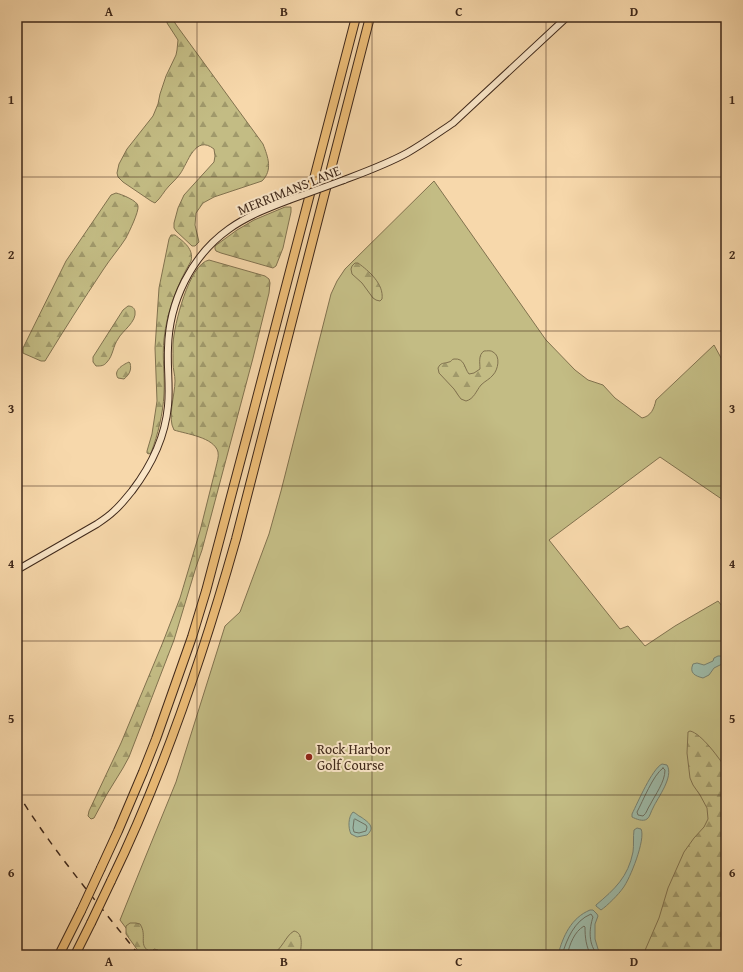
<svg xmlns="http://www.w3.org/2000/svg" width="743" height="972" viewBox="0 0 743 972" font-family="'Gentium Book Plus',serif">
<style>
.green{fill:#c3bc84;stroke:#81724f}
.forest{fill:url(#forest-firs);stroke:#81724f}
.water{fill:#9dbaa8;stroke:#77806f}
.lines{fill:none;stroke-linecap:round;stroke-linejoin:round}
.shore{stroke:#6e7161;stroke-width:1}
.secondary-casing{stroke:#3f281a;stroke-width:8}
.highway-casing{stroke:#3f281a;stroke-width:10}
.secondary{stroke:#fae6c8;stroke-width:6}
.highway{stroke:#ecbc76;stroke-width:8}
.rail{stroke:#3f281a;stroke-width:1.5;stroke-dasharray:7 7;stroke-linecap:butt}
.secondary-bridge-casing{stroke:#3f281a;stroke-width:8;stroke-linecap:butt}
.highway-bridge-casing{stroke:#3f281a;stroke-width:10;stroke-linecap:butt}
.secondary-bridge{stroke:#fae6c8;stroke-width:6}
.highway-bridge{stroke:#ecbc76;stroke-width:8}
.grid{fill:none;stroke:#3f281a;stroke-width:1;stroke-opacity:0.55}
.poi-dot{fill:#8f2418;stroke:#fae6c8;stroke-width:1.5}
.labels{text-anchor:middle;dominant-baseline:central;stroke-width:4;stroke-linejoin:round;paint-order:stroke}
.street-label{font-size:14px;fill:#3f281a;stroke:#fae6c8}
.poi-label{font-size:14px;fill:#3f281a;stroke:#fae6c8;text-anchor:start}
.neatline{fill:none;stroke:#3f281a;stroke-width:1.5}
.grid-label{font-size:13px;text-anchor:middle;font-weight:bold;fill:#3f281a}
</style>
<defs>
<pattern id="forest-firs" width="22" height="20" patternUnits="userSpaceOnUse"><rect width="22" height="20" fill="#c3bc84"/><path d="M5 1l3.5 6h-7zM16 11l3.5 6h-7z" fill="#a0996b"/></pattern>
</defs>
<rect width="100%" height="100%" fill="#f7d8ab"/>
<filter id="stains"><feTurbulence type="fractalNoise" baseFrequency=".005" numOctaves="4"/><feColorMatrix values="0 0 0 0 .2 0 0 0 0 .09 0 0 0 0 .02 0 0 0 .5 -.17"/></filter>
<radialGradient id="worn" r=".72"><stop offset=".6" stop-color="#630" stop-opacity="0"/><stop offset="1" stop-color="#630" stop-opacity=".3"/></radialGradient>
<path class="green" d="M434,181L546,340L575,370L588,380L603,385L615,398L642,418C651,416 654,409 656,400L714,345L726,367V502L660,457L549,540L620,629L628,626L645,646L675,626L718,601L726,611V955H146L120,920L145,858L176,782L225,626L240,612L269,534L281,491L331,294L337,281L345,269Z"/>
<path class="forest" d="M168,19L173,20L177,26L263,144C268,157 273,170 262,181L214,197L203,203L196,213L195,225L199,242L195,246H192L176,231L174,228V223L178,208L184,195L214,162L215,156L214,149C195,134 188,163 180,174C177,178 173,182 169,186C164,191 161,198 155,203L151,201L123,182L118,177L117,173L119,164L127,149L153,116L158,104L160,94L166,76L176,55L177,50L178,40L167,23V20Z
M116,193C121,194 138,201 138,206C139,212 129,232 126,238C119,249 110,259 103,270C83,300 64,330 45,361H41L25,354L23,353V348L66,261L111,195Z
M285,207H291V212L283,248L276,266L273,268L221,253L216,251L215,249V246L237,230L254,220Z
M171,235H175C184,242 194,249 191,261C177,285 167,311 164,339C162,356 165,376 164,394C163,414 158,434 151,453L149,454L147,453V451L152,434L157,401L155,348L159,288L169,239Z
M209,260L265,276L269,279L270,283L269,293L253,358L202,550L196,567L174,640L129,757L123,768L107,794L94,818L91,819L88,816L89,811L121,743L163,642L180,598L200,531L216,467C217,462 219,457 218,452C214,437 186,434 174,430C167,418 175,395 175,381C175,375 173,369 173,363C173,357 173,350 173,344C174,325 189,264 209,260Z
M355,263H358C369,271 384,284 382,299L380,301L376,300L373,298L362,283L352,274L351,269L352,266Z
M128,306C131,306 134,307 135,311C137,322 122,331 118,339C113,346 113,356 107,362C104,366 101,366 96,366L93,362V357L123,310Z
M484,351C487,351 491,350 493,352C501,356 498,370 493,375C490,379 485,381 481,385C476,391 474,399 466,401L461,399L458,395L454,389L439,373L438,368C441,362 443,364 449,362C453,361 450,360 454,359C465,358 464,368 469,374L474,373L480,369C480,363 478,355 484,351Z
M129,362L130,363C132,370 129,375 124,379L118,378C113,371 122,365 129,362Z
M690,731C701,733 720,759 726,769V955H643L659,918L668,888L684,852L694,838L704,827L708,819L707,808L700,795L693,785L690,778L687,753L688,732Z
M130,923H136L140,924C148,936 137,946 151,952L154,949L158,950L160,955H141L126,934V926Z
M294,931C304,933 301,947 300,955H271C283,949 285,936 294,931Z"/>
<path class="water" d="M718,656H721L723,659V662L722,664L714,668L709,675L703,678C695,676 689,673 693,664L697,663L704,665L713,661L714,658Z
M662,764L667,765C674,777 658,797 653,808C651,811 650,817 647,819C643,822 636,819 632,817V814C638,802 652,769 662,764Z
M353,812C356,813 358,816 361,817C368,822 376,827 367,835L357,837L351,834C348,828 348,817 353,812Z
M637,828L641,829C646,839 630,879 623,888C619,894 607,906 601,910L596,906V905C615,889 628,877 633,852C634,845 633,837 634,830Z
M590,910H593L597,914L598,916L595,924V939L598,949L603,955H558C563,936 571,918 590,910Z"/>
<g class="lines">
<path class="shore" d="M663,768L665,770C665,782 655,795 650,805C647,809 647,813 643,816L638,815L637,812C643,801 653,775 663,768Z
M355,819L366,825L367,827L366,831L359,833L354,832L353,828L354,820Z
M562,955C567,939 574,921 591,914L593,917C589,929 588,945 598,955
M567,955C570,944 574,932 584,926L585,927C585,937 586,947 591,955"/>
<g class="secondary-casing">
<path id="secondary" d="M344,180C365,172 387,164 407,153C423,144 438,133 453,123L567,17
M17,570L97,524C103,520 109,516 114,511C121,505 126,498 132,491C151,466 165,438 168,406C170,387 167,368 168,348C169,302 191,256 229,229C247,216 268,208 289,200"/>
</g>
<g class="highway-casing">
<path id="highway" d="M101,868L118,831L143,772L156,739L192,637L206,591L252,417L356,17
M111,881C164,772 203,656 236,539L370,17
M59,955L81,911
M75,955L91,923"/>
</g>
<use href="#secondary" class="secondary"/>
<use href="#highway" class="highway"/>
<path class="rail" d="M17,792C52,850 97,902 139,955"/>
<g class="secondary-bridge-casing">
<path id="secondary-bridge" d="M289,200L344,180"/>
</g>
<g class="highway-bridge-casing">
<path id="highway-bridge" d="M81,911L101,868
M91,923L111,881"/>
</g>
<use href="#secondary-bridge" class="secondary-bridge"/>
<use href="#highway-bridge" class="highway-bridge"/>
</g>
<path class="grid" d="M197,17V955M372,17V955M546,17V955M17,177H726M17,331H726M17,486H726M17,641H726M17,795H726"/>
<circle class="poi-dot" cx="309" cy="757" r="4"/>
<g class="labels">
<g class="street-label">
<text transform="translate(289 190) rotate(-22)">MERRIMANS LANE</text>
</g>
<g class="poi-label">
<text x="317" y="749">Rock Harbor<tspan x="317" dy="16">Golf Course</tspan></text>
</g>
</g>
<rect width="743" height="972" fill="none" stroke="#f7d8ab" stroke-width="44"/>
<rect x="22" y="22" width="699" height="928" class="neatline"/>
<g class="grid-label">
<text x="109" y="16">A</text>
<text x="284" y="16">B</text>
<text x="459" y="16">C</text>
<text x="634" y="16">D</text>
<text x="11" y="104">1</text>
<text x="732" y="104">1</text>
<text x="11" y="259">2</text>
<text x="732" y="259">2</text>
<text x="11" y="413">3</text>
<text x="732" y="413">3</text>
<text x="11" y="568">4</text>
<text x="732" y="568">4</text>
<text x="11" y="723">5</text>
<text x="732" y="723">5</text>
<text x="11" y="877">6</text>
<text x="732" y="877">6</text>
<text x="109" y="966">A</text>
<text x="284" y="966">B</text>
<text x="459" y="966">C</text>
<text x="634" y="966">D</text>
</g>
<rect width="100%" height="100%" filter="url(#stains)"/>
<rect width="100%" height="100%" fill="url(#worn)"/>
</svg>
